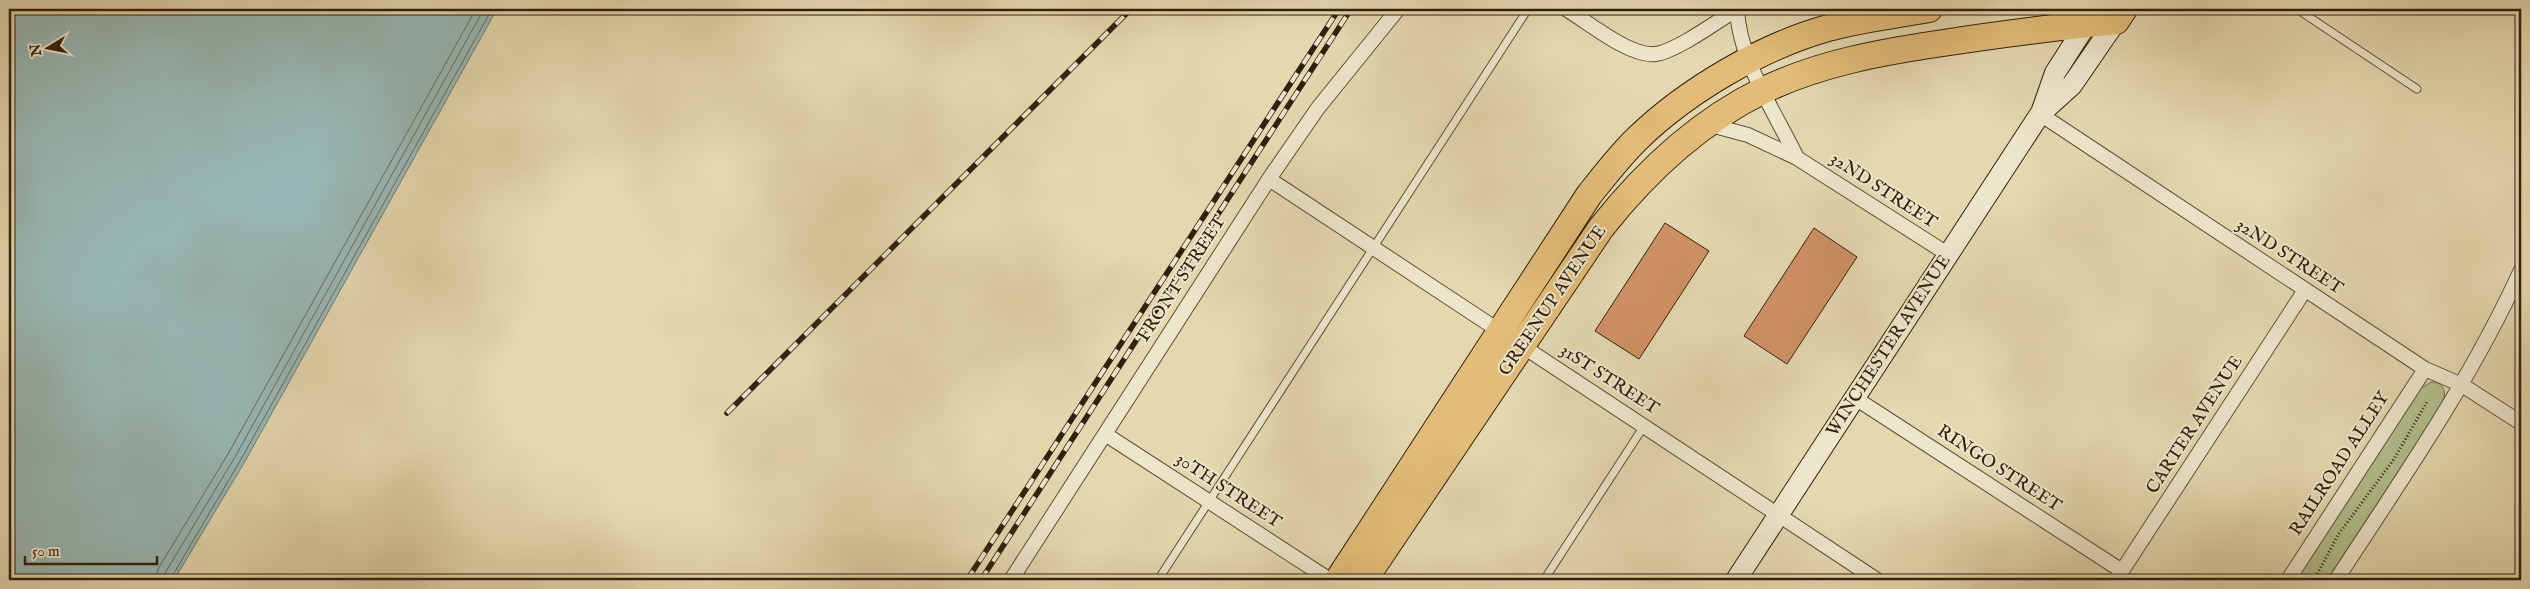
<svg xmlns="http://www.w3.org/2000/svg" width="2530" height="589" viewBox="0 0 2530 589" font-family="'IM FELL English',serif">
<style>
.green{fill:#b1bf8d;stroke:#70704c}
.water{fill:#99b8b5;stroke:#6f7b71}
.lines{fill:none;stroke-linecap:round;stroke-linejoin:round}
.shore{stroke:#646c60;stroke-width:1}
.building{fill:#d09266;stroke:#30200c}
.lane-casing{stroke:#5d4e35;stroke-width:9}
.street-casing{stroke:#5d4e35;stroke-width:16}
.secondary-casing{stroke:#30200c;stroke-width:22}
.highway-casing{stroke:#30200c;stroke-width:28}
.path{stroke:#30200c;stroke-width:3;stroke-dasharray:1 2.5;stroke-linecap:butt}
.lane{stroke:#eee6cc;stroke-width:7}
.street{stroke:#eee6cc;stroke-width:14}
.secondary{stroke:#eee6cc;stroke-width:20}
.highway{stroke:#e2bc78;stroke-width:26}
.rail-casing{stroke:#30200c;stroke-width:5.5}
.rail{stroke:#eee6cc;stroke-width:4;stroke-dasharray:11;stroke-linecap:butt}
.labels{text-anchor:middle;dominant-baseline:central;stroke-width:4;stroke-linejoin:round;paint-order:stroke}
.street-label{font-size:18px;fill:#30200c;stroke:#eee6cc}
</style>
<rect width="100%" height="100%" fill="#e5d8b0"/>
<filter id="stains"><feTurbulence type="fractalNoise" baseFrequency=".004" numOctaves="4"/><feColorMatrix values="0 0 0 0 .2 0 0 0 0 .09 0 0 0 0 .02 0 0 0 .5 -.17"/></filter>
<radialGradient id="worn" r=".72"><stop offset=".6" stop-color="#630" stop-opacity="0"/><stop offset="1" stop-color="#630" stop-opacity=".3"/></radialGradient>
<path class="green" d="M2431,382H2436C2445,386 2446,393 2443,403L2327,580H2295L2420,389Z"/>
<path class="water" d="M9,9H497L244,463L174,580H9Z"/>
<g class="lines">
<path class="shore" d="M156,580L158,569L228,454L476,9
M164,580L165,573L235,457L484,9
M170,580L240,461L492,9"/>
</g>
<path class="building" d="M1665,223L1709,251L1639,359L1595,331Z
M1814,228L1857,257L1787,364L1744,336Z"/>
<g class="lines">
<g class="lane-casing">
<path id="lane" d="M2297,9L2417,89
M1158,580L1528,9
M1544,580L1644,426"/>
</g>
<g class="street-casing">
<path id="street" d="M1566,9C1588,22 1630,57 1655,54C1675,52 1718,21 1737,9
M1737,9C1739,60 1775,112 1797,158
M2040,114L2425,369L2462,385L2521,423
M1707,124L1748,135L1797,158L1949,255
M1269,179L1877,580
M1855,398L2122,571
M1105,434L1330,580
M1011,580L1269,179L1318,108L1398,9
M2116,580L2305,290
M2288,580L2425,369
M2336,580C2402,479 2471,380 2521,270"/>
</g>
<g class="secondary-casing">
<path id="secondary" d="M2042,110L2055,73L2096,9
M1736,580L2040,114L2072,85L2116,21"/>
</g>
<g class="highway-casing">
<path id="highway" d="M1338,580L1589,195C1605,175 1620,155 1639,137C1688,90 1763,46 1828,28C1862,19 1895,15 1929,9
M1364,580L1601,228C1646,171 1698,122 1764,90C1820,63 1882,52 1943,43C2000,34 2058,27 2116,21L2124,9"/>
</g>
<path class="path" d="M2314,580L2338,535L2394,459L2428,400"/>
<use href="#lane" class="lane"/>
<use href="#street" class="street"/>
<use href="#secondary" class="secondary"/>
<use href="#highway" class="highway"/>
<g class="rail-casing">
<path id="rail" d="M727,413L1131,9
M967,580L1339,9
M981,580L1351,9"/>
</g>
<use href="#rail" class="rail"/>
</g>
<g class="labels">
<g class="street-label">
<text transform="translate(1883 191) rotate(33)">32ND STREET</text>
<text transform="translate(2289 257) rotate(33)">32ND STREET</text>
<text transform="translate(1182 279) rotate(-57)">FRONT STREET</text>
<text transform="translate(1553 301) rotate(-56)">GREENUP AVENUE</text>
<text transform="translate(1889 346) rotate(-57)">WINCHESTER AVENUE</text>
<text transform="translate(1609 380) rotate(33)">31ST STREET</text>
<text transform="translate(2195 425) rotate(-57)">CARTER AVENUE</text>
<text transform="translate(2340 464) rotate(-57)">RAILROAD ALLEY</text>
<text transform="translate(1999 469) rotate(33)">RINGO STREET</text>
<text transform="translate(1228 491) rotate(33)">30TH STREET</text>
</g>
</g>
<rect width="2530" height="589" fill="none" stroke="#e5d8b0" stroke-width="30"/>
<rect x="10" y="10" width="2510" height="569" fill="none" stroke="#30200c" stroke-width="2.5"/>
<rect x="15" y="15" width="2500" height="559" fill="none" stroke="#30200c"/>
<g transform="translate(48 48) rotate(260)" stroke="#eee6cc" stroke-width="4" paint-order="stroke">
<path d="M0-4L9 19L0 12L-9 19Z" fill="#30200c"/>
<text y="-8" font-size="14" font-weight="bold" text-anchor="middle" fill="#30200c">N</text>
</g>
<path d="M25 556v8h132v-8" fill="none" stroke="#30200c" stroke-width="2.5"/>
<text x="32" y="556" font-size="15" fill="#30200c" stroke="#eee6cc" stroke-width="4" paint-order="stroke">50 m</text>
<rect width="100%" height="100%" filter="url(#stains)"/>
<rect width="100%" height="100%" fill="url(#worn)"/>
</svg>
